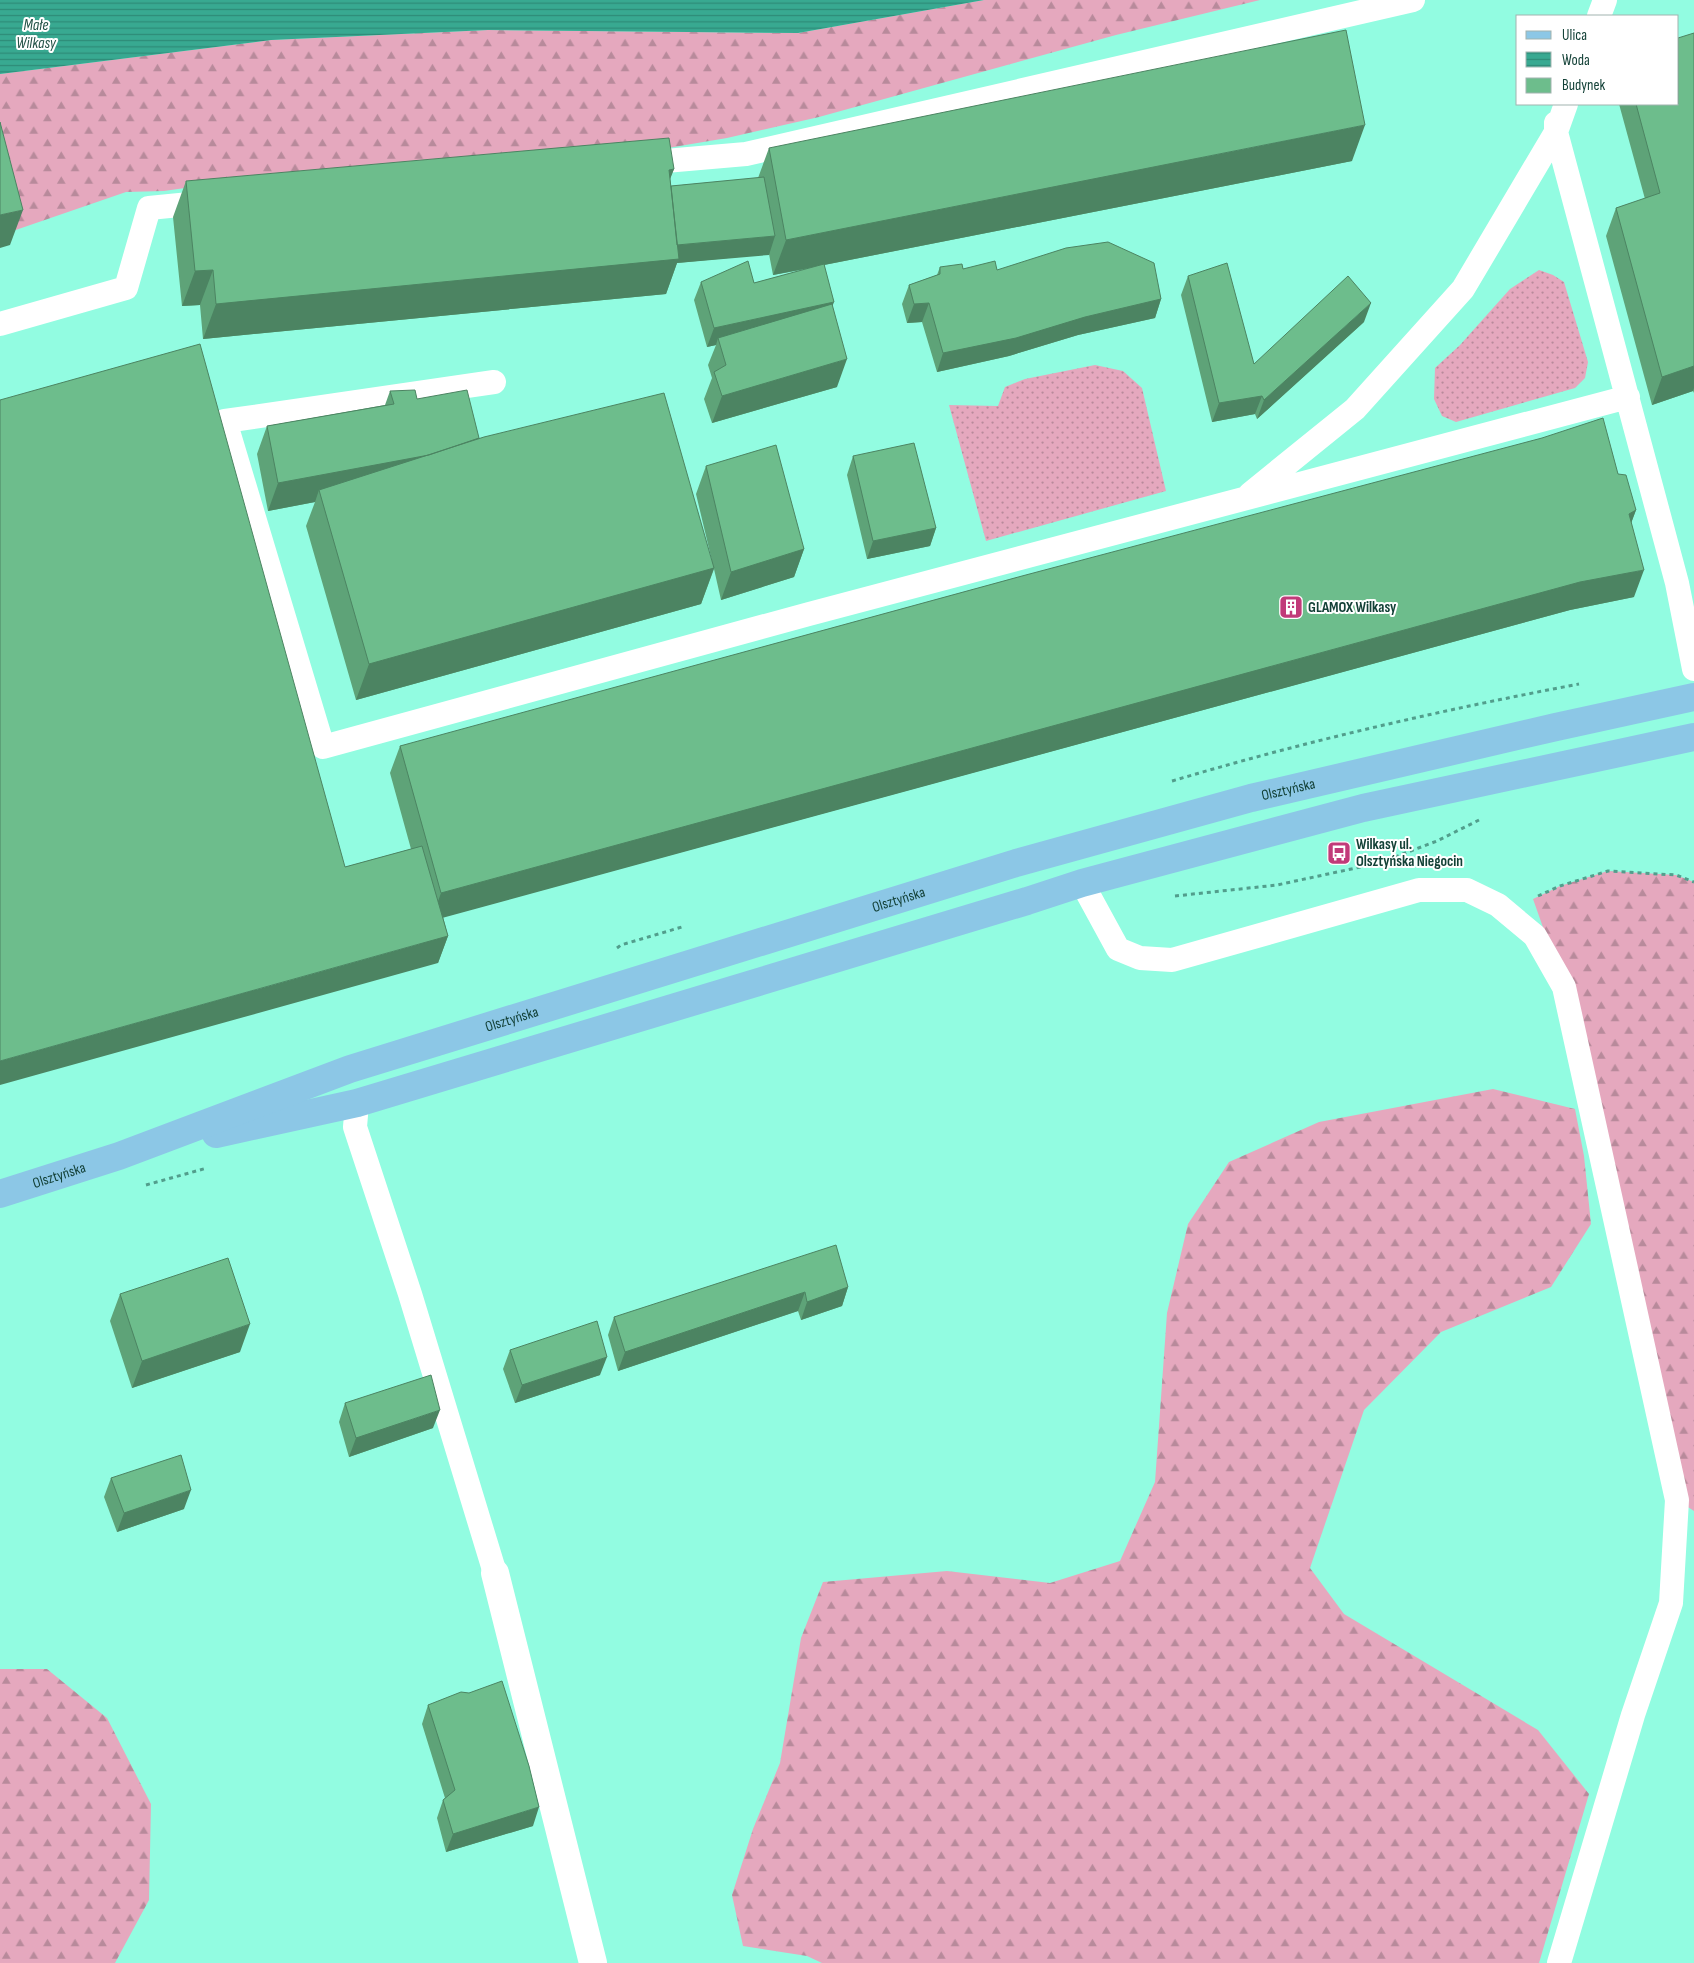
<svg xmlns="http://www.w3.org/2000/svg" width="1694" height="1963" viewBox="0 0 1694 1963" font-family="'Sofia Sans Condensed',sans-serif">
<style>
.grass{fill:url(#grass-dots)}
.forest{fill:url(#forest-firs)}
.water{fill:url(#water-rules)}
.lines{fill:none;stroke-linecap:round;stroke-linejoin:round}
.path{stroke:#529e8c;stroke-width:3;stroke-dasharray:4 4;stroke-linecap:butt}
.service{stroke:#fff;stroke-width:24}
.minor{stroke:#fff;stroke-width:28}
.primary{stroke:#8cc7e6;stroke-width:28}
.wall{fill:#5ea378}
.shaded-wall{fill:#4c8462}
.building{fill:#6dbd8c;stroke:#4c8462}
.labels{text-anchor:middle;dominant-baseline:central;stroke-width:4;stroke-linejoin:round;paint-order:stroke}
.poi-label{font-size:15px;font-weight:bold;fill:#134137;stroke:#fff;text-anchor:start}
.street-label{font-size:15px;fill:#134137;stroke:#fff}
.water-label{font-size:16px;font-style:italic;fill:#245348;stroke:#fff}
</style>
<defs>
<pattern id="grass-dots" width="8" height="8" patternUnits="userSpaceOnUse" patternTransform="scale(1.25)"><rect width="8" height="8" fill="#e5a8be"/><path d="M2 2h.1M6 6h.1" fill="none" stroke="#b88a9b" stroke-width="1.8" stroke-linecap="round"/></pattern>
<pattern id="forest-firs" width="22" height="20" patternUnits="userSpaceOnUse" patternTransform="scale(1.25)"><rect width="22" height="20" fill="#e5a8be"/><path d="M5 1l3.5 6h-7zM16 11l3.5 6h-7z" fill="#b88a9b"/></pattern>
<pattern id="water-rules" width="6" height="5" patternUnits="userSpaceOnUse" patternTransform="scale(1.25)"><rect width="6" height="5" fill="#38a991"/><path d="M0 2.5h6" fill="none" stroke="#2e8b77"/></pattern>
</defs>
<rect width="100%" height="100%" fill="#92fce1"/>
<path class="grass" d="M1539,270L1553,275L1564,282L1588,362L1585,378L1575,388L1456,422L1442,416L1434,399L1435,368L1460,345L1510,289Z
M1095,365L1123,371L1142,388L1166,491L986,541L949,405L998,406L1005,387L1025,379Z"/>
<path class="forest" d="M984,0H1260L1116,35L819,117L727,138L656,150L192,187L164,191L126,192L7,233L0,206V74L271,40L488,30L798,33Z
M1608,871L1676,875L1694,882V1511L1677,1500L1564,987L1533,899L1560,886Z
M1493,1089L1575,1109L1584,1156L1591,1224L1551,1287L1441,1332L1364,1410L1310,1568L1344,1614L1538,1730L1589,1794L1539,1963H822L807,1956L743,1946L732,1895L753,1829L780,1763L801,1638L823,1582L947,1571L1050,1583L1120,1561L1155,1482L1167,1313L1188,1224L1229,1162L1319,1122Z
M0,1669H47L107,1718L151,1804L149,1900L115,1963H0Z"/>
<path class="water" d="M0,0H984L798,33L488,30L271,40L0,74Z"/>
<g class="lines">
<path class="path" d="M1172,781C1306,741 1442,710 1579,684
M1175,896L1277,885L1379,863L1437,841L1479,820
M1538,896L1560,886L1608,871L1676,875L1694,882
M617,948L621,945L682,927
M146,1185L207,1168"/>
<path class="service" d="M1599,16L1605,0
M1556,123V132L1677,583L1694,669
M642,163L746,154L1413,0
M0,324L126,288L149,208L210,202
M494,382L225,421L323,747L809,614L1628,397
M1250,494L1355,409L1463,289L1556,132L1566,104
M1082,883L1118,949L1140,958L1172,960L1419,890H1467L1498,905L1535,936L1564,987L1677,1500L1671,1603L1633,1715L1559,1963
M357,1103L355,1127L410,1294L495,1573"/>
<path class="minor" d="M495,1573L593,1963"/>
<g class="primary">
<path d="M216,1134L357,1103L1027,901L1082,883L1363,808L1694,737"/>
<path id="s1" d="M0,1194L119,1156L350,1069L1016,863L1251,798L1556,727L1694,697"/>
</g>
</g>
<path class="wall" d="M1694,33V393L1693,391L1652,405L1606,236L1616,208L1645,199L1619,104H1678Z
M769,148L1352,161L824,265L832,306L837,387L712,423L704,399L712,378L708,365L716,345L707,347L694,300L701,282L754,283L812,268L773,275L769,254L677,263L666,294L203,339L200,305L182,306L173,217L186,181L674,169L670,178L671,186L758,178Z
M940,267L963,269L997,270L1161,299L1155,318L1078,335L1009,356L937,372L922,322L907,323L902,304L909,285L937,275Z
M1188,276L1254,364L1364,322L1257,419L1255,414L1212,422L1181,295Z
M390,391L417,399L479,438L712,561L696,494L706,466L804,549L794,577L721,600L714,569L701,604L356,700L306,526L315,502L268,511L257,454L267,426L385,405Z
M853,456L936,528L930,546L867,559L847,475Z
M1618,474L1636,510L1631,523L1634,597L1570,610L443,917L448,936L438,963L345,867L411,849L390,773L400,746Z
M848,1287L842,1306L801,1320L798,1311L618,1371L608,1335L614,1317Z
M120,1294L240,1352L132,1388L110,1321Z
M510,1350L600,1375L515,1403L503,1369Z
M345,1403L433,1428L349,1457L339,1422Z
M111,1478L184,1509L117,1532L104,1497Z
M428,1705L533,1826L446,1852L437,1818L443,1800L445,1798L422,1724Z"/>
<path class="shaded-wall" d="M1365,125L1352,161L773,275L786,240Z
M674,169L664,195L669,170Z
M23,210L10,245L0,248V215Z
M775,236L769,255L677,263L666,294L203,339L216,304L670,246Z
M213,270L200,305L182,306L195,271Z
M1161,299L1155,318L1078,335L1009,356L937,372L943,353L1085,317Z
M834,302L827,320L718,338L716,345L707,347L714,328Z
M929,303L922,322L907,323L914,304Z
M1371,303L1364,322L1257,419L1264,400Z
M847,359L837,387L712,423L722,396Z
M1694,366V388L1693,391L1652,405L1662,377Z
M1262,396L1255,414L1212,422L1219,403Z
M481,445L319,490L315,502L268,511L278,483Z
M1636,510L1626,537L1629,514Z
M936,528L930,546L867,559L873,541Z
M804,549L794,577L721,600L731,572Z
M714,568L701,604L356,700L369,664Z
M1644,570L1634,597L1570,610L431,921L441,893L1580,582Z
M448,936L438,963L0,1085V1061Z
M848,1287L842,1306L801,1320L807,1302Z
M805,1292L798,1311L618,1371L625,1352Z
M250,1324L240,1352L132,1388L142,1361Z
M607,1357L600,1375L515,1403L522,1385Z
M440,1410L433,1428L349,1457L356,1438Z
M191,1490L184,1509L117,1532L124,1513Z
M539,1807L533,1826L446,1852L453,1834Z"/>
<path class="building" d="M1346,30L1365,125L786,240L769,148Z
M1694,33V366L1662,377L1616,208L1660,193L1636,104H1678V38Z
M0,122L23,210L0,215Z
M669,138L674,169L669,170L679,259L216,304L213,270L195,271L186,181Z
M764,177L775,236L677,245L671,186Z
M1108,242L1154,263L1161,299L1085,317L1016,338L943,353L929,303L914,304L909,285L940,274V267L962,264L963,269L995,261L997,270L1066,248Z
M748,261L754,283L824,264L834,302L714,328L701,282Z
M1227,263L1254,364L1348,276L1371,303L1264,400L1262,396L1219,403L1188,276Z
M832,304L847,359L722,396L714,372L726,365L718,338Z
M200,344L345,867L422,846L448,936L0,1061V400Z
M415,390L417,399L467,390L479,438L429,455L278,483L267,426L394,404L390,391Z
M664,393L714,568L369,664L319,490L484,437Z
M1603,418L1618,474L1626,475L1636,510L1629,514L1644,570L1580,582L441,893L400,746L1022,576L1542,438Z
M914,443L936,528L873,541L853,456Z
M776,445L804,549L731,572L706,466Z
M836,1245L848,1287L807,1302L805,1292L625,1352L614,1317Z
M228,1258L250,1324L142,1361L120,1294Z
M597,1321L607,1357L522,1385L510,1350Z
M431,1375L440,1410L356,1438L345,1403Z
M181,1455L191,1490L124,1513L111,1478Z
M502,1681L529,1766L539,1807L453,1834L443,1800L455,1790L428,1705L461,1692L469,1693Z"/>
<defs>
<g id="building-square" transform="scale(1.25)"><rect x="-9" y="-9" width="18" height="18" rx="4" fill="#c13a79" stroke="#fff"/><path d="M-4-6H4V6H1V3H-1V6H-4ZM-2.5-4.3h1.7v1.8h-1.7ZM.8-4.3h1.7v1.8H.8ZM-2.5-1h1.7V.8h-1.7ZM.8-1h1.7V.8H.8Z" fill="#fff"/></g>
<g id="bus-square" transform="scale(1.25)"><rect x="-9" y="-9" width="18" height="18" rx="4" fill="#c13a79" stroke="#fff"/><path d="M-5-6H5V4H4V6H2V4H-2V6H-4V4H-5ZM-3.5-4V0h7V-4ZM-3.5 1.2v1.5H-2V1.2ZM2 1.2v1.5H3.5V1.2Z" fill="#fff"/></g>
</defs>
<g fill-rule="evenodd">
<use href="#building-square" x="1291" y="607"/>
<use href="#bus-square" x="1339" y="853"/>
</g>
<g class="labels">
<g class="poi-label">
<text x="1308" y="607">GLAMOX Wilkasy</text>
<text x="1356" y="844">Wilkasy ul.<tspan x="1356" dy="17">Olsztyńska Niegocin</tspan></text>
</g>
<g class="street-label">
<text stroke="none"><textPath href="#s1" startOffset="1351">Olsztyńska</textPath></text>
<text stroke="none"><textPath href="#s1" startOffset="946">Olsztyńska</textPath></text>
<text stroke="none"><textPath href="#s1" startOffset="541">Olsztyńska</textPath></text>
<text stroke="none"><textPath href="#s1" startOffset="62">Olsztyńska</textPath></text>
</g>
<g class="water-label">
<text x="36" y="25">Małe<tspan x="36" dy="18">Wilkasy</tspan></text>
</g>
</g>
<rect x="1516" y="15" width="162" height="90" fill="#ffffff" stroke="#a1b3af"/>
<rect x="1526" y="31" width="25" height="8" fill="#8cc7e6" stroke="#a1b3af"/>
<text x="1562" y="40" font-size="15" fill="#134137">Ulica</text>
<rect x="1526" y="52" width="25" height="15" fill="url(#water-rules)" stroke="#a1b3af"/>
<text x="1562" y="65" font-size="15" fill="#134137">Woda</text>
<rect x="1526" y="78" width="25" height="15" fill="#6dbd8c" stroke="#a1b3af"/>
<text x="1562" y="90" font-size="15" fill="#134137">Budynek</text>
</svg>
